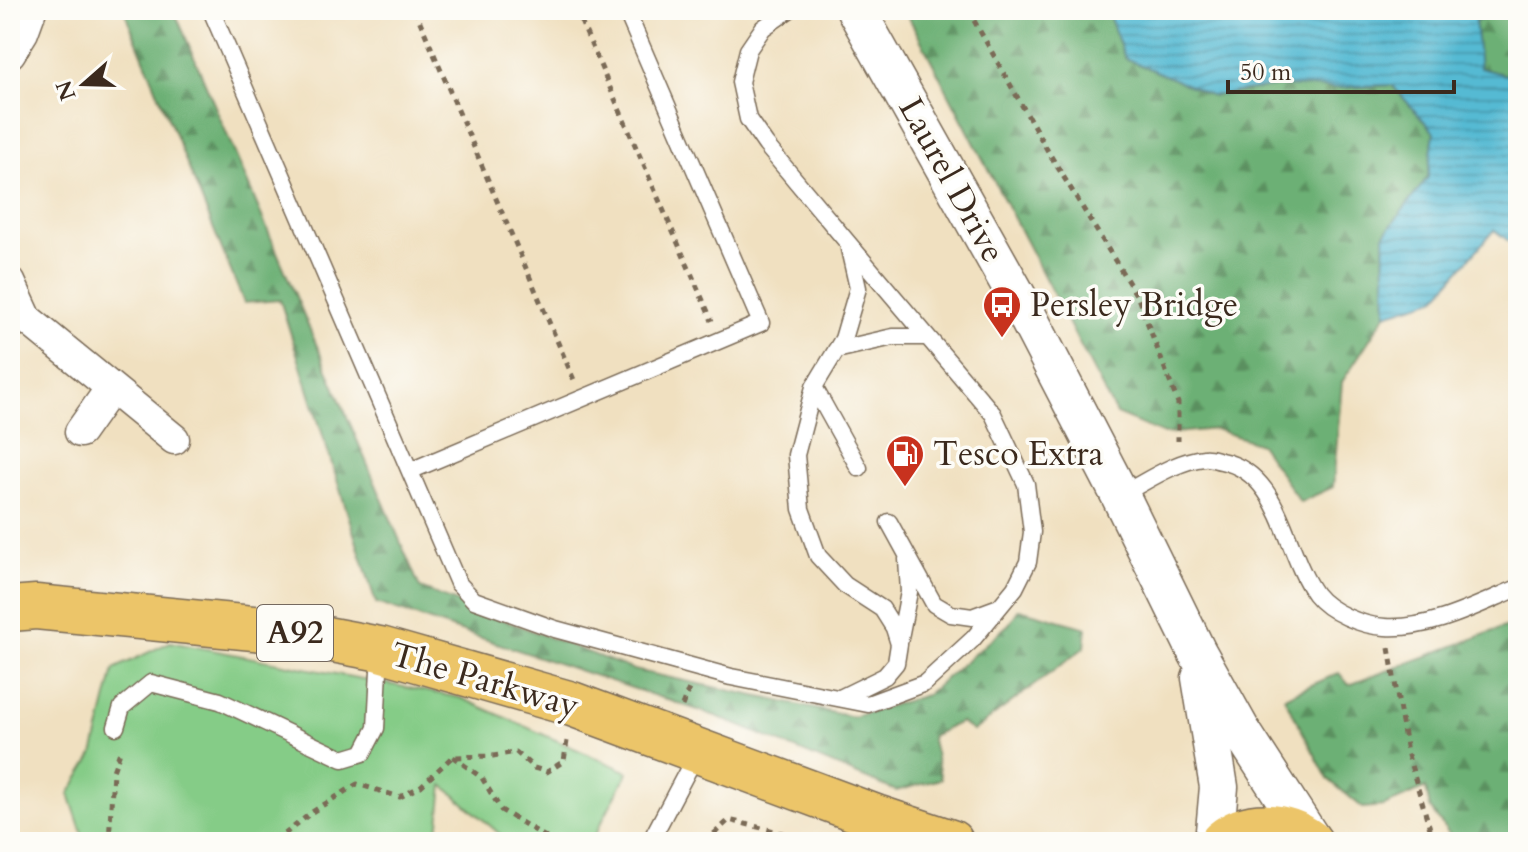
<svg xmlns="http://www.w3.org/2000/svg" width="1528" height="852" viewBox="0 0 1528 852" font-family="Cardo,serif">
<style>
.grass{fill:#85cc87;stroke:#607b52;stroke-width:2}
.forest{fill:url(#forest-firs);stroke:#546d49;stroke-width:2}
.water{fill:url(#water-rules);stroke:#487278;stroke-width:2}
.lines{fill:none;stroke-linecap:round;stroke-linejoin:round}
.service-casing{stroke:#7a6a57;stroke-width:19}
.minor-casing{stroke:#7a6a57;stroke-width:33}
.tertiary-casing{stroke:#7a6a57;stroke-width:41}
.primary-casing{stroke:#7a6a57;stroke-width:47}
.path{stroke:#7a6a57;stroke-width:5;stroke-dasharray:6 6;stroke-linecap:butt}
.service{stroke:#fff;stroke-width:16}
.minor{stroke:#fff;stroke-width:30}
.tertiary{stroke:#fff;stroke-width:38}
.primary{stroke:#ecc569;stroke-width:44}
.labels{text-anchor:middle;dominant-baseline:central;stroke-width:7;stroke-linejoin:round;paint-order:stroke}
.shield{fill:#fdfcf7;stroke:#75695f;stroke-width:2}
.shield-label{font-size:32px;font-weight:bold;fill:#3b2a1e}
.street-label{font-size:34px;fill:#3b2a1e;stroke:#fdfcf7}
.poi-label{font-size:34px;fill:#3b2a1e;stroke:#fdfcf7;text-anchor:start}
</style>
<defs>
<pattern id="forest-firs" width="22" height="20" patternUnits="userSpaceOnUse" patternTransform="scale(2)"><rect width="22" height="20" fill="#6cb074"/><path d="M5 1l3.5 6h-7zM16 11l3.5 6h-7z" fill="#5a8f5f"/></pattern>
<pattern id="water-rules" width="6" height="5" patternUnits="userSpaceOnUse" patternTransform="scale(2)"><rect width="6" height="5" fill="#55bad3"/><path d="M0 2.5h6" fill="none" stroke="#4897ab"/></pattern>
</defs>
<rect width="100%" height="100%" fill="#fdfcf7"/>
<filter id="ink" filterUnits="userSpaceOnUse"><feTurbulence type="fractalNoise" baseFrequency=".0125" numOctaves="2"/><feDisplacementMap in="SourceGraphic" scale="16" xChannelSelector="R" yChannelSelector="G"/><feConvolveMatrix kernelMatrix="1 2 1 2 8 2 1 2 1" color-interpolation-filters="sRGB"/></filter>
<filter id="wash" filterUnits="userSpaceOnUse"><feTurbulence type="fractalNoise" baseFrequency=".006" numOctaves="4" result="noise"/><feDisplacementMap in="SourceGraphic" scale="32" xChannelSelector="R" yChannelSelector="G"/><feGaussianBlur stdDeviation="1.8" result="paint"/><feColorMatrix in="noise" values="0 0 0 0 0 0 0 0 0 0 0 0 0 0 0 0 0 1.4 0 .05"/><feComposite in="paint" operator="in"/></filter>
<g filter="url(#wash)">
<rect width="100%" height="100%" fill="#f0e0c0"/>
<path class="grass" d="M170,642L461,698L628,772L591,842H509L443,785L437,842H85L69,794L93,755L114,669Z"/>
<path class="forest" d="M124,10H174L420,588L634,670L853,717L926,695L1009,624L1019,609L1087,628L1085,647L973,731L960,722L931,736L941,779L896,791L716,716L376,603L280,300L244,303Z
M905,10H1107L1125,58L1213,96L1277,85L1336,88L1392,85L1434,132L1428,177L1384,235L1386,314L1342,382L1333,487L1300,502L1260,444L1215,429L1164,434L1116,414Z
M1518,11V78L1480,68L1475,20Z
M1518,622V688L1513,710L1518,731V842H1455L1430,808L1426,788L1384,806L1363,808L1328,779L1284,697L1339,673L1349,685Z"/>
<path class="water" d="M1107,10H1518L1475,20L1480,68L1518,78V248L1494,230L1435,299L1386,314L1384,235L1428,177L1434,132L1392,85L1336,88L1277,86L1213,96L1125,58Z"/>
</g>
<g filter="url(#ink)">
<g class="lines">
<g class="service-casing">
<path id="service" d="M211,10L458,583L474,600L555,629L731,677L868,704L925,683L973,639L1015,588L1028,562L1032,532L1026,484L993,414L848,243L766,145L748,119L740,82L748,50L763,28L789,10
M836,350L893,337H927
M814,387L859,468
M410,471L761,323L626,10
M1120,495C1146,482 1175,461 1204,458C1209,457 1216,460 1221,461C1282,473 1284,551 1315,594C1329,612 1362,626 1385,627C1431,630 1477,605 1518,588
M889,522L934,604L951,614L972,617L999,607
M899,643L909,592L907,559
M840,698L885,676L896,663L899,644L894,628L882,609L845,585L818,556L801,509L796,455L814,387L843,339L858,288L849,249
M116,727L122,707L151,683L220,701L343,759L363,753L376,728L380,651
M650,842L697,753"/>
</g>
<g class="minor-casing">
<path id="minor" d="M10,53L23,32L31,10
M10,282L27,319L174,439
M80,432L111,388"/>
</g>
<g class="tertiary-casing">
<path id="tertiary" d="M856,10L1020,302L1120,495L1197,652L1240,729L1313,842
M1201,678L1219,787L1214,842"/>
</g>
<g class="primary-casing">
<path id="primary" d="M10,609L36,607L284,631L380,649L572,704L876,817L951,842
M1222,842C1248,820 1285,823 1310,842"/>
</g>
<path class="path" d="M415,10L574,380
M576,10L712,321
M968,10L1049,153L1138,298L1178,403V441
M1389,648L1407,752L1434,842
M682,706L690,686
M453,757L482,778L501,810L554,842
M109,842L113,771L121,749
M275,842L312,812L357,784L400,797L421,786L452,757L493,756L516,752L534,768L547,772L564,761L567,741
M705,842L729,820L820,842"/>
<use href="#service" class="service"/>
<use href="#minor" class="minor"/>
<use href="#tertiary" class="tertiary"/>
<use href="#primary" class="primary"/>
</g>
</g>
<defs>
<g id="bus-pin" transform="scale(2)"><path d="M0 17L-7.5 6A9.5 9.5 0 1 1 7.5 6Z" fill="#c8321e" stroke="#fdfcf7"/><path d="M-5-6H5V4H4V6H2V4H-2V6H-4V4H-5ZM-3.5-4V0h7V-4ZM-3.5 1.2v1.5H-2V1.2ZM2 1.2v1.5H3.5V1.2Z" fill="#fff"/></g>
<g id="fuel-pin" transform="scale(2)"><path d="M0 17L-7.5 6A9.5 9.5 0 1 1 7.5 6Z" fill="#c8321e" stroke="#fdfcf7"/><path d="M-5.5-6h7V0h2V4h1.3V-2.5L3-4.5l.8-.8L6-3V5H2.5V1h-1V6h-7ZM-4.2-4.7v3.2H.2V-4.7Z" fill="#fff"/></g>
</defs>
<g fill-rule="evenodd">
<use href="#bus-pin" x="1002" y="305"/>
<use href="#fuel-pin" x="905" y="454"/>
</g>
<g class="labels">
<rect class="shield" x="257" y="605" width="76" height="56" rx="6"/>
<g class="shield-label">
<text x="295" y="633">A92</text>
</g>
<g class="street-label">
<text transform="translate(952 180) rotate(61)">Laurel Drive</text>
<text transform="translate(485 680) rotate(16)">The Parkway</text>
</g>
<g class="poi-label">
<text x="1030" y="305">Persley Bridge</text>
<text x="933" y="454">Tesco Extra</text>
</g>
</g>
<rect width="1528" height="852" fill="none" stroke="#fdfcf7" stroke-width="40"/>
<g transform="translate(84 84) rotate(250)" stroke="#fdfcf7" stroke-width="6" paint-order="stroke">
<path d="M0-6L14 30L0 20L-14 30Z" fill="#3b2a1e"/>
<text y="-12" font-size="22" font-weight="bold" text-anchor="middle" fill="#3b2a1e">N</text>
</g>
<path d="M1228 80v12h226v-12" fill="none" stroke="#3b2a1e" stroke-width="4"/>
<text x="1240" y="80" font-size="24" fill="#3b2a1e" stroke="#fdfcf7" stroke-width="6" paint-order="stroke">50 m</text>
</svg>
